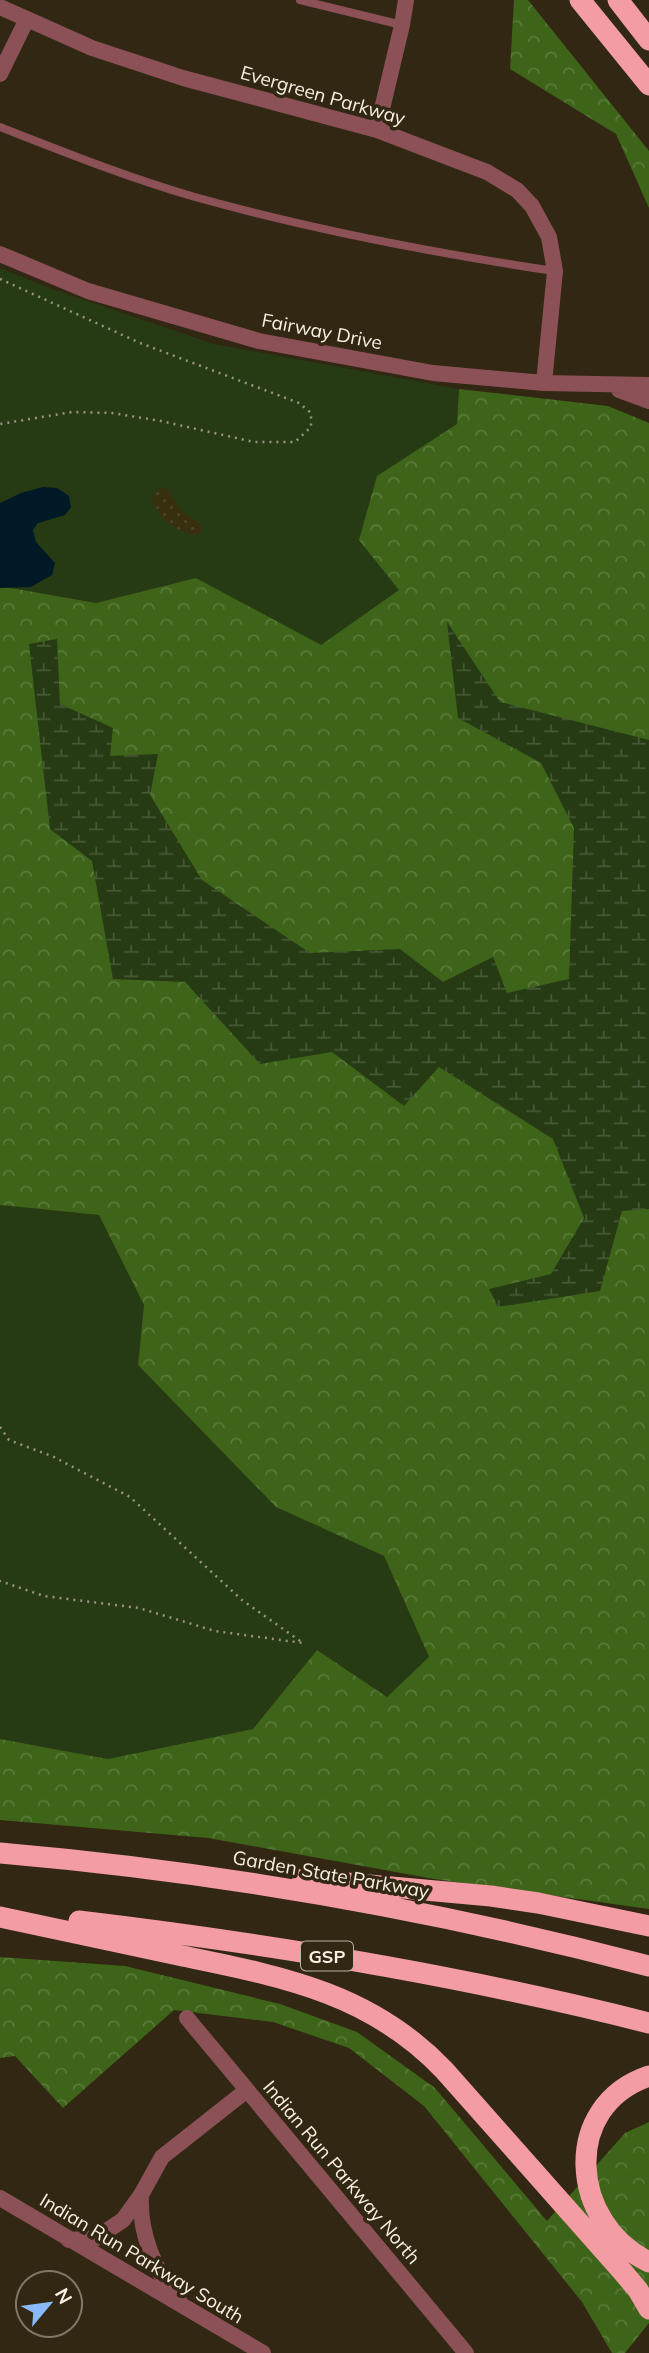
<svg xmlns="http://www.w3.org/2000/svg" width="649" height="2353" viewBox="0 0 649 2353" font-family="Mulish,sans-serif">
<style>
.grass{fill:#263b14}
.forest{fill:url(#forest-crowns)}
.wetland{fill:url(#wetland-marsh)}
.sand{fill:url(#sand-dots)}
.water{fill:#001926}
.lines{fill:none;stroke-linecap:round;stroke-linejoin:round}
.path{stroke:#9c9383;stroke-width:2.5;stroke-dasharray:2 5;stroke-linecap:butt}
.lane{stroke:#8b5157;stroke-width:8}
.street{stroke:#8b5157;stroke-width:16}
.highway{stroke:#f39ca4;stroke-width:21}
.labels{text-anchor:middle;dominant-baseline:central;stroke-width:7;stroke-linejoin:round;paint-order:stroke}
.shield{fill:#312712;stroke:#bcb4a4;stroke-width:2}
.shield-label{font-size:18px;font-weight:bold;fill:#f7f0e3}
.street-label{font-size:19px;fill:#f7f0e3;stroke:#312712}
</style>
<defs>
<pattern id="forest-crowns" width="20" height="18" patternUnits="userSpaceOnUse" patternTransform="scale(1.75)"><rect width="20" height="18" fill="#3d6418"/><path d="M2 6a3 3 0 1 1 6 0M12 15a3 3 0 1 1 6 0" fill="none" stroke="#5a7a39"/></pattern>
<pattern id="wetland-marsh" width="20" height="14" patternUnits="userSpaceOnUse" patternTransform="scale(1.75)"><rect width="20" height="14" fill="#263b14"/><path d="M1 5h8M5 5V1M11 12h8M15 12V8" fill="none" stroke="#465836"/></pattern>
<pattern id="sand-dots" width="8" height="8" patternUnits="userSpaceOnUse" patternTransform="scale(1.75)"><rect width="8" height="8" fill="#382f0f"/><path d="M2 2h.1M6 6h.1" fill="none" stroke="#4c4326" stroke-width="1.8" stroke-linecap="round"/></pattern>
</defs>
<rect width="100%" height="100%" fill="#312712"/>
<path class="grass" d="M0,268L52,289L214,344L459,389L457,424L377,476L360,540L400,590L321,646L196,578L96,603L0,586Z
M0,1205L99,1215L144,1305L138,1365L276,1507L384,1556L429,1658L387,1697L317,1650L253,1729L108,1759L0,1739Z"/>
<path class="forest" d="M514,0H528L649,151V208L616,134L510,69Z
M459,389L608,406L649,423V1909L434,1879L208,1838L0,1820V1739L108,1759L253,1729L317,1650L387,1697L429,1657L384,1556L276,1507L138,1365L144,1305L99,1215L0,1205V586L96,603L196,578L321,645L399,590L359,540L377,476L457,424Z
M0,1957L125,1966L280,2004L357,2032L435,2088L547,2221L625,2133L649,2122V2323L625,2353H612L582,2302L424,2106L349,2048L273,2022L174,2010L63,2108L15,2056L0,2058Z"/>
<path class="wetland" d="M447,622L500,702L649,740V1209L622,1211L600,1291L498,1307L489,1289L551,1274L584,1218L553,1139L439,1067L404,1106L332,1052L260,1064L185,982L113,979L92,861L50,829L29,644L57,639L60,704L113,728L110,756L158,754L150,795L202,880L310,953L400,949L443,982L493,957L507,993L569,979L574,828L541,763L458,718Z"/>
<path class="sand" d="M162,488H166L169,492L182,512L202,525V530L197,535C179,534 153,516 152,496Z"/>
<path class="water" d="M43,487L57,488L69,496L71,507L65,515L38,523L33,530L36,542L55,563L52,575L31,587L0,588V503L21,493Z"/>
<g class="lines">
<path class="path" d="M0,279L140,343L299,403L311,413V427L295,442H254L161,421L112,413L72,412L0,424
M0,1427L9,1440L54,1457L130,1497L242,1600L303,1643L215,1631L139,1608L44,1596L0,1581"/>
<path class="lane" d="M300,0L402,25
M0,127C64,152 129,178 195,197C313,230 434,253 554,271"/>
<path class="street" d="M0,7L92,48L183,78L377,130L487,172L517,190L532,206L549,237L555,271L544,383
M0,74L26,21
M377,130L402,25L406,0
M0,254L88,291L259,341L433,373L544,383L649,385
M619,390L649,401
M187,2018L466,2353
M141,2195C139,2234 155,2272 180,2302
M0,2198L263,2353
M69,2240L96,2238L123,2220L141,2195L162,2157L247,2090"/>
<path class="highway" d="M580,0L649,85
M618,0L649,40
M0,1853C219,1872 436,1910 649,1966
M303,1879L491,1896L538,1903L649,1926
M0,1917C59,1930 119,1942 178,1955C279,1976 370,1992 444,2070L622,2271L638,2290L649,2309
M79,1921C271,1944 461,1975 649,2023
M649,2076C560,2106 570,2224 649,2262"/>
</g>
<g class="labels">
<rect class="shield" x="301" y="1941.5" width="52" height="29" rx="5"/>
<g class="shield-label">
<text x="327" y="1956">GSP</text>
</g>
<g class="street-label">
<text transform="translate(323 95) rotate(16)">Evergreen Parkway</text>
<text transform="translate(322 331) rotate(11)">Fairway Drive</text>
<text transform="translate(331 1874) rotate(10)">Garden State Parkway</text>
<text transform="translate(342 2172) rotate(50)">Indian Run Parkway North</text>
<text transform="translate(142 2258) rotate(31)">Indian Run Parkway South</text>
</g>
</g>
<g transform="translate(49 2304) rotate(61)"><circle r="33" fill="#312712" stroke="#807766" stroke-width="2"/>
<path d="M0-5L12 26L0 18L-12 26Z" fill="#89bafc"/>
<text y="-10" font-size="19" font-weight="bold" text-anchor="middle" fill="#f7f0e3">N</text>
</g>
</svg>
